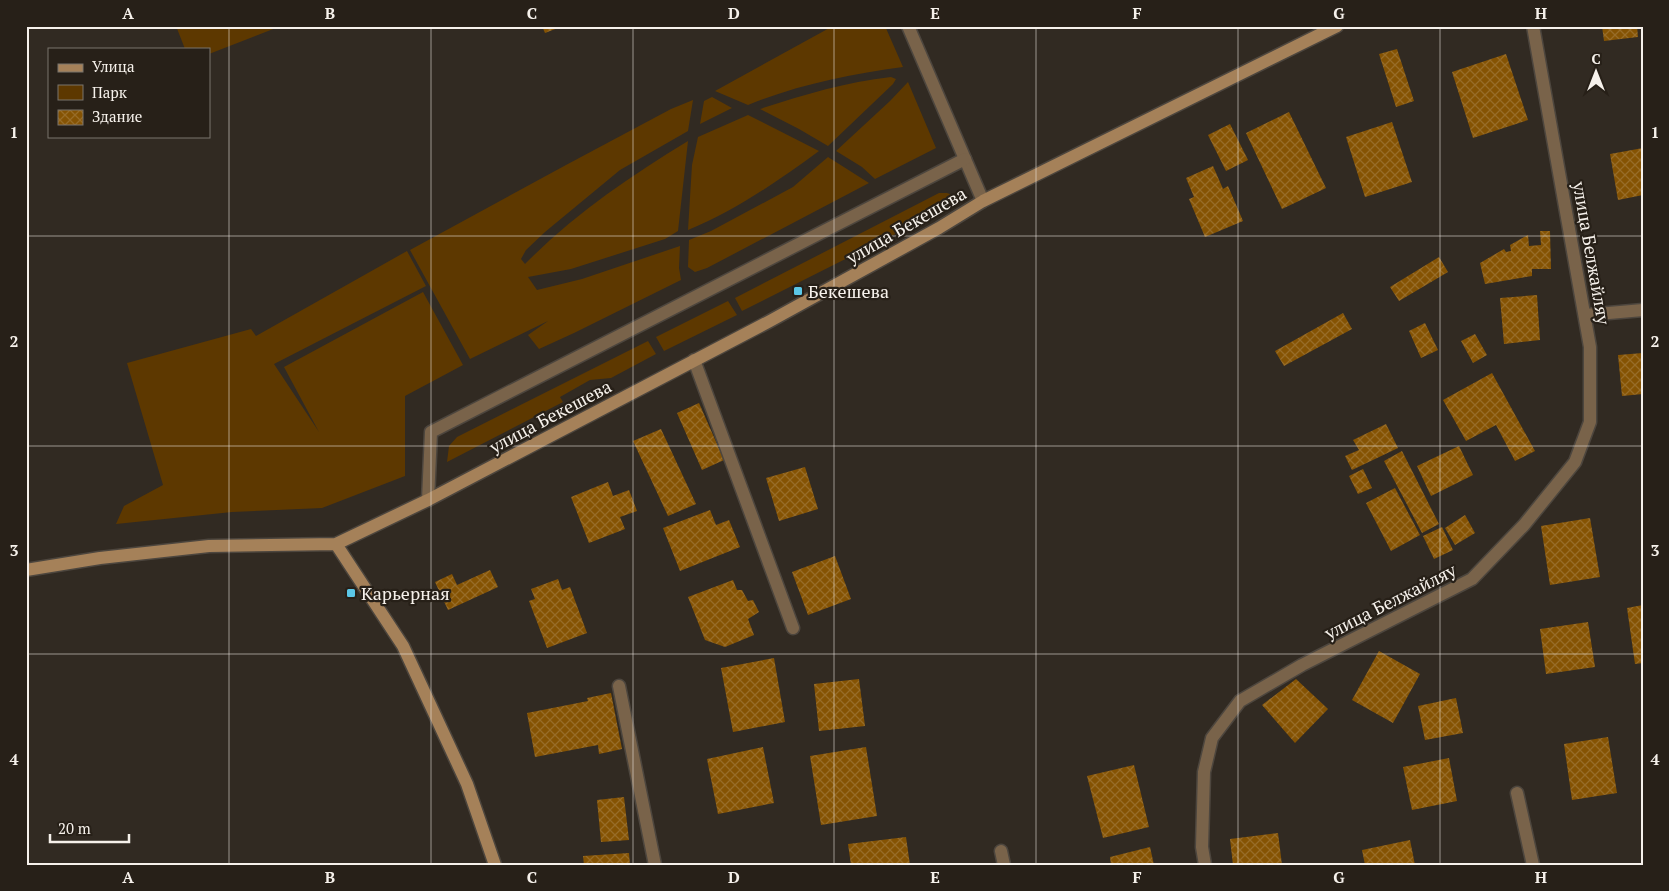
<svg xmlns="http://www.w3.org/2000/svg" width="1669" height="891" viewBox="0 0 1669 891" font-family="'PT Serif',serif">
<style>
.green{fill:#5d3800}
.building{fill:url(#building-cross-hatch)}
.lines{fill:none;stroke-linecap:round;stroke-linejoin:round}
.service-casing{stroke:#4d463e;stroke-width:15}
.minor-casing{stroke:#4d463e;stroke-width:15}
.secondary-casing{stroke:#4d463e;stroke-width:15}
.service{stroke:#79634a;stroke-width:12}
.minor{stroke:#79634a;stroke-width:12}
.secondary{stroke:#a58159;stroke-width:12}
.grid{fill:none;stroke:#f6f1eb;stroke-width:1;stroke-opacity:0.55}
.poi-dot{fill:#5bc7e7;stroke:#272018;stroke-width:2}
.labels{text-anchor:middle;dominant-baseline:central;stroke-width:4.5;stroke-linejoin:round;paint-order:stroke}
.street-label{font-size:18px;fill:#f6f1eb;stroke:#272018}
.poi-label{font-size:18px;fill:#f6f1eb;stroke:#272018;text-anchor:start}
.neatline{fill:none;stroke:#f6f1eb;stroke-width:2}
.grid-label{font-size:16px;text-anchor:middle;font-weight:bold;fill:#f6f1eb}
</style>
<defs>
<pattern id="building-cross-hatch" width="8" height="8" patternUnits="userSpaceOnUse" patternTransform="scale(1.25)"><rect width="8" height="8" fill="#855303"/><path d="M0 0l8 8M0 8l8-8" fill="none" stroke="#976c28"/></pattern>
</defs>
<rect width="100%" height="100%" fill="#312a22"/>
<path class="green" d="M176,26H281L209,54V49H185Z
M833,26H885L903,67C850,74 797,85 748,105L715,91Z
M891,77L896,79L893,84L828,146L799,129L760,109C803,95 846,82 891,77Z
M908,82L936,148L875,179L862,167L836,151L890,101Z
M712,97L732,108L700,124L704,101Z
M693,100L688,131L620,170L545,232L526,250L521,259L525,264C573,215 629,177 688,141L678,231L665,239L571,269L528,277L537,290L582,279L680,246L679,268L681,280L574,333L539,349L528,335L548,321L470,359L410,250L566,165L671,109Z
M748,115L819,151C778,181 735,211 688,230L692,165L698,137Z
M828,157L869,183L707,268L695,272L688,267L689,240L711,231L793,187Z
M939,193H947L961,198L921,221L742,311L735,298Z
M407,251L426,286L274,364L319,432L284,367L423,292L463,365L405,396V476L322,508L232,512L116,524L124,506L163,485L127,363L251,329L256,336Z
M728,301L737,315L664,351L656,337Z
M648,341L656,354L611,378L590,380L560,397L563,402L447,462L449,446L457,437Z"/>
<path class="building" d="M542,26H563L545,33Z
M1602,26H1637L1638,37L1604,41Z
M1397,49L1414,101L1396,107L1379,54Z
M1506,54L1528,120L1473,138L1452,72Z
M1289,112L1326,188L1282,209L1246,133Z
M1392,122L1412,182L1365,197L1346,137Z
M1230,124L1248,160L1226,171L1208,135Z
M1643,148V195L1618,200L1610,154Z
M1213,166L1223,189L1228,186L1243,221L1205,237L1189,199L1194,197L1186,178Z
M1540,231H1550L1551,269H1532V276L1485,284L1480,263L1504,249L1506,252L1511,251L1510,245L1528,235L1529,246L1541,245Z
M1439,257L1448,272L1399,301L1390,287Z
M1537,295L1540,340L1504,344L1500,298Z
M1343,313L1352,329L1284,366L1275,351Z
M1425,323L1438,350L1421,358L1409,331Z
M1475,334L1487,355L1473,363L1461,341Z
M1643,353V394L1622,396L1618,355Z
M1492,373L1535,451L1515,461L1496,425L1466,441L1443,400Z
M699,403L724,460L702,470L677,413Z
M1386,424L1398,448L1352,470L1345,456L1359,450L1353,440Z
M661,429L696,504L668,516L633,441Z
M1459,446L1473,475L1431,496L1417,466Z
M1402,451L1439,524L1422,533L1384,461Z
M805,467L818,509L779,521L766,478Z
M1363,469L1372,488L1358,494L1349,476Z
M608,482L613,496L629,490L637,511L620,517L625,529L589,543L571,497Z
M1395,488L1420,535L1391,551L1366,503Z
M710,510L716,525L729,520L740,547L680,571L663,528Z
M1465,515L1475,533L1455,545L1445,528Z
M1590,518L1600,577L1550,585L1541,526Z
M1442,527L1453,550L1434,559L1423,536Z
M835,556L851,599L808,615L792,572Z
M490,570L498,587L448,610L435,582L452,574L457,585Z
M558,579L562,590L570,587L587,633L547,648L529,601L535,599L531,589Z
M733,580L737,590H742L748,601L753,600L759,612L748,619L754,635L725,647L705,640L688,597Z
M1643,605V663L1635,664L1627,608Z
M1588,622L1595,667L1546,674L1540,629Z
M1379,651L1420,674L1393,723L1352,700Z
M774,658L785,722L733,732L721,668Z
M859,679L865,726L819,731L814,684Z
M1296,679L1328,709L1295,743L1262,705Z
M611,693L622,749L599,754L598,745L535,757L527,713L588,701L587,698Z
M1456,698L1463,733L1425,740L1418,706Z
M1608,737L1617,793L1572,800L1564,744Z
M763,747L774,803L718,814L707,759Z
M866,747L877,816L821,825L810,756Z
M1449,758L1457,801L1412,810L1403,767Z
M1134,765L1149,827L1103,838L1087,776Z
M624,797L629,840L601,842L597,800Z
M1278,833L1282,865H1233L1230,839Z
M906,837L910,865H851L848,844Z
M1410,840L1415,865H1365L1362,850Z
M1150,847L1154,865H1111L1110,857Z
M629,853L630,865H584L583,856Z"/>
<g class="lines">
<g class="service-casing">
<path id="service" d="M908,26L983,201
M694,360L793,628"/>
</g>
<g class="minor-casing">
<path id="minor" d="M1586,315L1643,310
M428,500L431,432L965,159
M619,686L655,865
M1517,793L1533,865
M1001,851L1004,865
M1205,865L1202,847L1204,772L1212,738L1240,701L1302,665L1472,579L1524,525L1575,462L1590,422V347L1533,26"/>
</g>
<g class="secondary-casing">
<path id="secondary" d="M336,544L403,646L467,784L495,865
M26,570L100,558L209,546L336,544L428,500L770,321L939,228L983,201L1337,26"/>
</g>
<use href="#service" class="service"/>
<use href="#minor" class="minor"/>
<use href="#secondary" class="secondary"/>
</g>
<path class="grid" d="M229,26V865M431,26V865M633,26V865M834,26V865M1036,26V865M1238,26V865M1440,26V865M26,236H1643M26,446H1643M26,654H1643"/>
<g class="poi-dot">
<rect x="793" y="286" width="10" height="10" rx="2.5"/>
<rect x="346" y="588" width="10" height="10" rx="2.5"/>
</g>
<g class="labels">
<g class="street-label">
<text transform="translate(906 225) rotate(-30)">улица Бекешева</text>
<text transform="translate(1592 253) rotate(80)">улица Белжайляу</text>
<text transform="translate(550 416) rotate(-28)">улица Бекешева</text>
<text transform="translate(1390 601) rotate(-27)">улица Белжайляу</text>
</g>
<g class="poi-label">
<text x="808" y="291">Бекешева</text>
<text x="361" y="593">Карьерная</text>
</g>
</g>
<rect width="1669" height="891" fill="none" stroke="#272018" stroke-width="55"/>
<rect x="48" y="48" width="162" height="90" fill="#272018" stroke="#7a746c"/>
<rect x="58" y="64" width="25" height="8" fill="#a58159" stroke="#7a746c"/>
<text x="92" y="72" font-size="15" fill="#f6f1eb">Улица</text>
<rect x="58" y="85" width="25" height="15" fill="#5d3800" stroke="#7a746c"/>
<text x="92" y="98" font-size="15" fill="#f6f1eb">Парк</text>
<rect x="58" y="110" width="25" height="15" fill="url(#building-cross-hatch)" stroke="#7a746c"/>
<text x="92" y="122" font-size="15" fill="#f6f1eb">Здание</text>
<g transform="translate(1596 72)" stroke="#272018" stroke-width="4" paint-order="stroke">
<path d="M0-4L9 19L0 12L-9 19Z" fill="#f6f1eb"/>
<text y="-8" font-size="14" font-weight="bold" text-anchor="middle" fill="#f6f1eb">С</text>
</g>
<path d="M50 834v8h79v-8" fill="none" stroke="#f6f1eb" stroke-width="2.5"/>
<text x="58" y="834" font-size="15" fill="#f6f1eb" stroke="#272018" stroke-width="4" paint-order="stroke">20 m</text>
<rect x="28" y="28" width="1614" height="836" class="neatline"/>
<g class="grid-label">
<text x="128" y="19">A</text>
<text x="330" y="19">B</text>
<text x="532" y="19">C</text>
<text x="734" y="19">D</text>
<text x="935" y="19">E</text>
<text x="1137" y="19">F</text>
<text x="1339" y="19">G</text>
<text x="1541" y="19">H</text>
<text x="14" y="138">1</text>
<text x="1655" y="138">1</text>
<text x="14" y="347">2</text>
<text x="1655" y="347">2</text>
<text x="14" y="556">3</text>
<text x="1655" y="556">3</text>
<text x="14" y="765">4</text>
<text x="1655" y="765">4</text>
<text x="128" y="883">A</text>
<text x="330" y="883">B</text>
<text x="532" y="883">C</text>
<text x="734" y="883">D</text>
<text x="935" y="883">E</text>
<text x="1137" y="883">F</text>
<text x="1339" y="883">G</text>
<text x="1541" y="883">H</text>
</g>
</svg>
